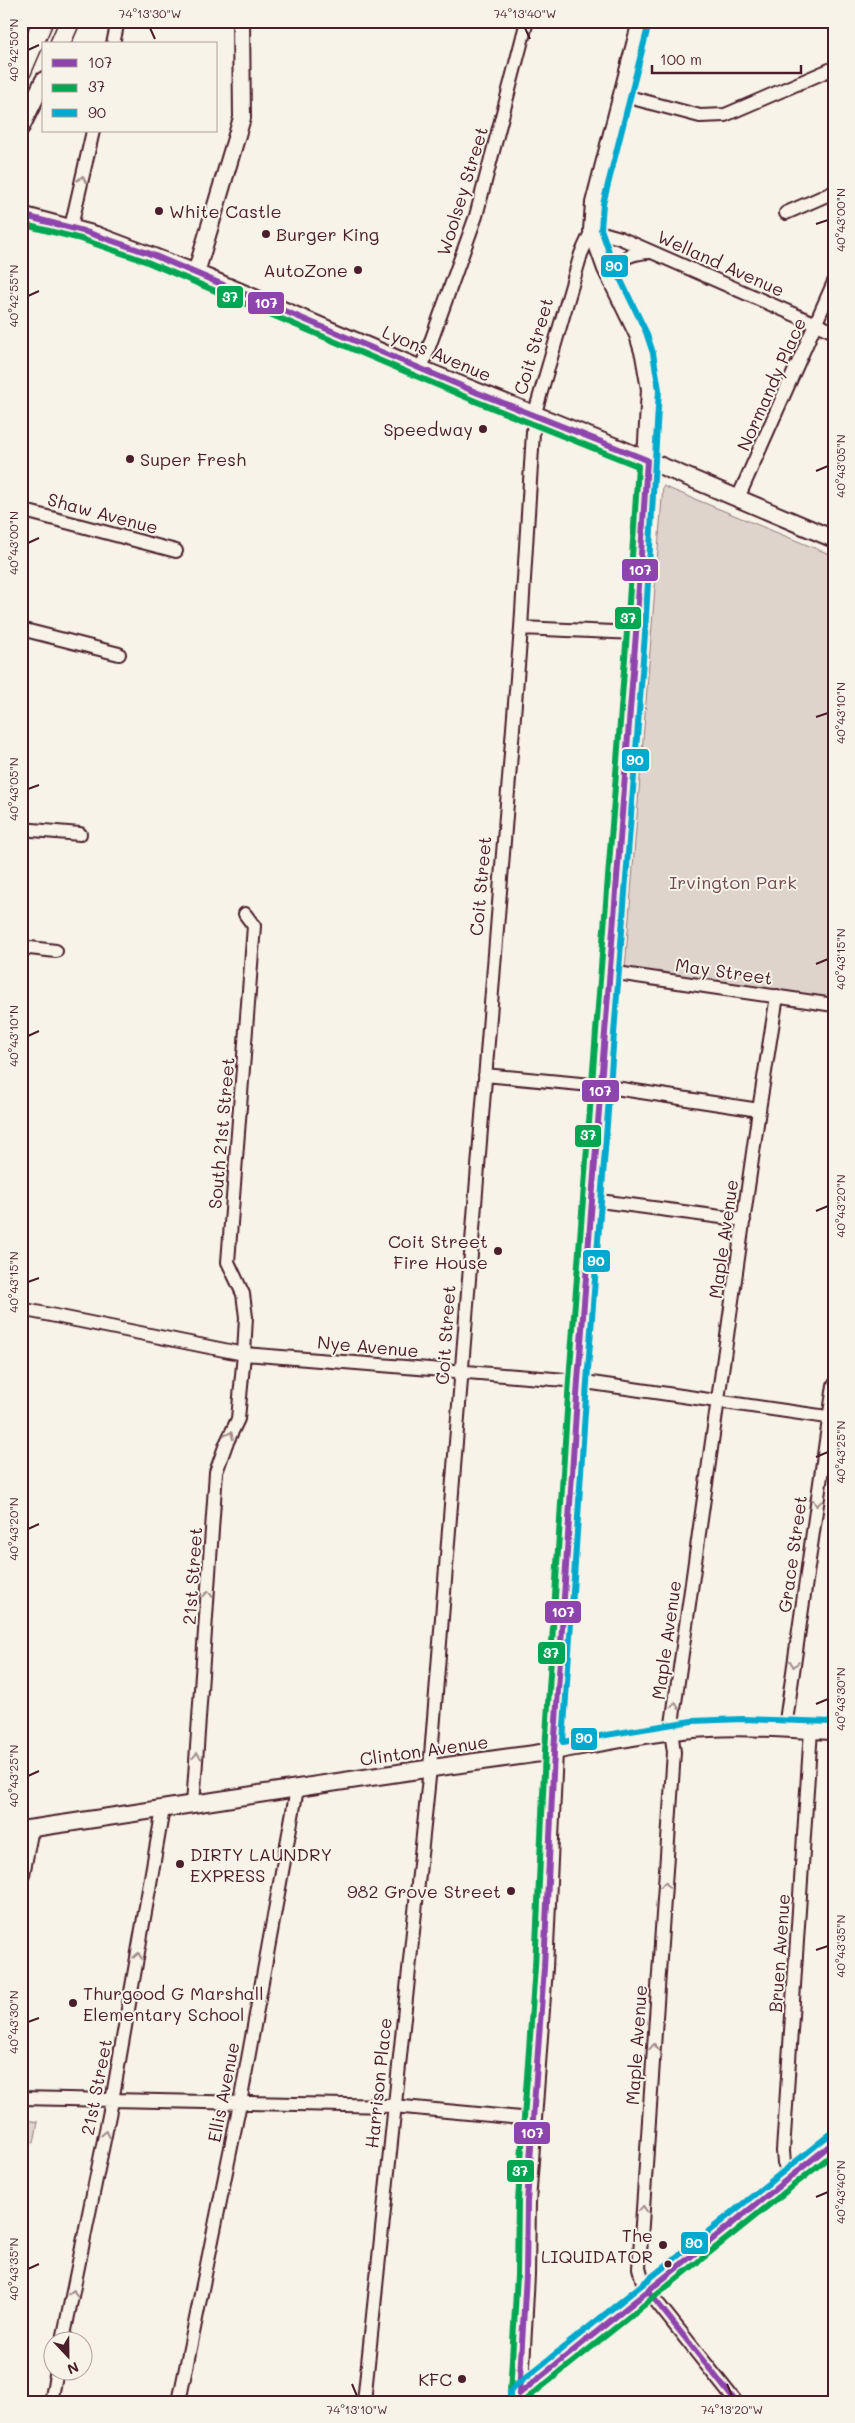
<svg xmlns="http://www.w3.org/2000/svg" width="855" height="2423" viewBox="0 0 855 2423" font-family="Mali,sans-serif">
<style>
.green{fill:#ded4cc;stroke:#947a7c}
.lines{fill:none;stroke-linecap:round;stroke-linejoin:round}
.minor-casing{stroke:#4a1f2b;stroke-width:16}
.major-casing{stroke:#4a1f2b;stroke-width:20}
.highway-casing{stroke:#4a1f2b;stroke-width:22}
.minor{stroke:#f7f3e8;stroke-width:12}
.major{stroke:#f7f3e8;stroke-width:16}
.highway{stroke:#f7f3e8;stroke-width:19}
.bus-1-casing{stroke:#f7f3e8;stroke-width:10}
.bus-2-casing{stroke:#f7f3e8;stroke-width:10}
.bus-3-casing{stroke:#f7f3e8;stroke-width:10}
.bus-1{stroke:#8e44ad;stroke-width:6}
.bus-2{stroke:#00a651;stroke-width:6}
.bus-3{stroke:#00a9ce;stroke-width:6}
.oneway{stroke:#a0898a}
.ticks{fill:none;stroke:#4a1f2b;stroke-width:2}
.poi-dot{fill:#4a1f2b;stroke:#f7f3e8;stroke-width:2}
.labels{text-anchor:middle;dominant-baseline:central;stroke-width:4;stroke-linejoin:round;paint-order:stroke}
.street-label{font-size:18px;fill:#4a1f2b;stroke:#f7f3e8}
.poi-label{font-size:18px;fill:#4a1f2b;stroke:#f7f3e8;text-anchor:end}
.park-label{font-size:18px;fill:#6f4c53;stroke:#f7f3e8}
.line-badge{stroke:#f7f3e8;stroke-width:2}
.badge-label{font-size:14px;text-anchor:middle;font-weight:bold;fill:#fff}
.neatline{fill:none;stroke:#4a1f2b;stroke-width:2}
.ticks-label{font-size:12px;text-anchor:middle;fill:#4a1f2b}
</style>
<rect width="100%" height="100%" fill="#f7f3e8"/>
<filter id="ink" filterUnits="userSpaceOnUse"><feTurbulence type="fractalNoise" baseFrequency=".02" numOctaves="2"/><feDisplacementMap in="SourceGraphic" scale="10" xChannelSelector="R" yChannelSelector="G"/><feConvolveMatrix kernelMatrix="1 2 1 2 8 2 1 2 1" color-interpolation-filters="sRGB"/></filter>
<g filter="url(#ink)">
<path class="green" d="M663,486L834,556V999L625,969Z
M21,2119L38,2122L34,2143L21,2140Z"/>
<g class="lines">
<g class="minor-casing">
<path id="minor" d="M113,44L118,21
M621,95L700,116L725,115L834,68
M786,213L834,192
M71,227L93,131
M617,291C618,263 618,254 650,252
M421,369L476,216L527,21
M738,498L834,282
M21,510L176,551
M521,628L636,633
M21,629L119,654
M21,829L80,834
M21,947L56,951
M610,972L834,1005
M485,1075L602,1086L759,1110
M592,1200L744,1220
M21,1309L244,1354L578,1381L834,1418
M785,1728L834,1385
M193,1805L216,1472L226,1444L238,1419L244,1354L246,1317L243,1294L228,1262L254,926L245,914
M21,1885L32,1828
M21,2098L393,2106L532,2119
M790,2177L784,2163L783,2151L811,1730
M63,2340L112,2101L163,1809
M51,2402L57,2370
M179,2402L240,2103L297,1789
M364,2402L430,1768L521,628L534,416L581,254L592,230L620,238L834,332
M736,2402L644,2286L639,2268L674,1752L671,1731L759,1110L777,996"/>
</g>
<g class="major-casing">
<path id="major" d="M21,127L44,80
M21,215L96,235L196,273L421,369L621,449L834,539
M196,273L242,118L241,21
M21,1830C187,1806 353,1778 519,1756C582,1748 646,1731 710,1728C751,1725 793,1730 834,1731
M515,2397L834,2142
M519,2402L526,2275L527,2202L544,1968L554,1752L578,1381L636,633L650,389L644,355L638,335L606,269L592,230L594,203L641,21"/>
</g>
<g class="highway-casing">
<path id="highway" d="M60,44L70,21
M21,72L43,21"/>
</g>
<use href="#minor" class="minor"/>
<use href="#major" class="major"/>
<use href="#highway" class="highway"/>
<g class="bus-1-casing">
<path id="bus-1" d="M21,215L83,231L148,253L478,393L647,460L636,633L578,1381L554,1752L544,1968L527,2202L526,2275L519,2394
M648,2291L736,2402
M519,2394L834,2142"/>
</g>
<g class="bus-2-casing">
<path id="bus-2" d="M21,224L81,239L145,261L475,401L638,466L627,632L569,1380L545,1751L535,1967L518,2201L517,2275L510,2393
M524,2401L834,2153"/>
</g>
<g class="bus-3-casing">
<path id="bus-3" d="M649,23L603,204L601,229L614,266L646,332L653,353L659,390L645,634L587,1382L563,1742L692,1721L743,1719L834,1722
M510,2402V2392L514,2387L829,2135"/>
</g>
<use href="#bus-1" class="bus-1"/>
<use href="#bus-2" class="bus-2"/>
<use href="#bus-3" class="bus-3"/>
</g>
<defs><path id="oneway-chevron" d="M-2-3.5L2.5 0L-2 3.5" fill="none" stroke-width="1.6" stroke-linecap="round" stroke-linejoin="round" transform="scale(1.25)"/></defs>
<g class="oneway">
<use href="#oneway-chevron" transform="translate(82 179) rotate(-77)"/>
<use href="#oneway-chevron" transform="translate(230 1435) rotate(-64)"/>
<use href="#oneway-chevron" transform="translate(817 1503) rotate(98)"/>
<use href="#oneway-chevron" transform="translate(208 1594) rotate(-86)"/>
<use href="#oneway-chevron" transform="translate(794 1664) rotate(98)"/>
<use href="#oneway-chevron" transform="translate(675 1706) rotate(-82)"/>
<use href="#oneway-chevron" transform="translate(197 1756) rotate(-86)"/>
<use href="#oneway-chevron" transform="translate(665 1885) rotate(-86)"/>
<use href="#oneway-chevron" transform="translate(138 1956) rotate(-80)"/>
<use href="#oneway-chevron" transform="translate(654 2047) rotate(-86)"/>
<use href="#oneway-chevron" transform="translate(106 2134) rotate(-78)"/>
<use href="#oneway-chevron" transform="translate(643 2209) rotate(-86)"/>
<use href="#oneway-chevron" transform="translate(73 2293) rotate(-78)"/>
</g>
</g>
<path class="ticks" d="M150,28L155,39M525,28L530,39M28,50L39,45M816,224L828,220M28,296L39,291M816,471L828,466M28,543L39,538M816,717L828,713M28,789L39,785M816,964L828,959M28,1036L39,1031M816,1211L828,1206M28,1282L39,1278M816,1457L828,1452M28,1529L39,1524M816,1704L828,1699M28,1776L39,1771M816,1950L828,1946M28,2022L39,2018M816,2197L828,2192M28,2269L39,2264M352,2384L357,2396M727,2384L732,2396"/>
<g class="poi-dot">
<circle cx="159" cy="211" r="5"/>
<circle cx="266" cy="234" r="5"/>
<circle cx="358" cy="270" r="5"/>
<circle cx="483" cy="429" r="5"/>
<circle cx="130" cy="459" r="5"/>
<circle cx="498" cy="1251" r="5"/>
<circle cx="180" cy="1864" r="5"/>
<circle cx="511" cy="1891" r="5"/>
<circle cx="73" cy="2003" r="5"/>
<circle cx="663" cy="2245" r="5"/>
<circle cx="668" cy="2264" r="4.5"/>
<circle cx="462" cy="2379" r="5"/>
</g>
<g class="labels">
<g class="street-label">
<text transform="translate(462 191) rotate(-73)">Woolsey Street</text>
<text transform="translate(721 263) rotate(24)">Welland Avenue</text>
<text transform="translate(533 346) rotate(-74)">Coit Street</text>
<text transform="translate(437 353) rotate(23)">Lyons Avenue</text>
<text transform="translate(771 384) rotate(-66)">Normandy Place</text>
<text transform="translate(103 513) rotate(15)">Shaw Avenue</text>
<text transform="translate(480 886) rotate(-85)">Coit Street</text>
<text transform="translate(724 971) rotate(8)">May Street</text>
<text transform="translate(221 1133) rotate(-85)">South 21st Street</text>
<text transform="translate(723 1239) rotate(-82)">Maple Avenue</text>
<text transform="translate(445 1335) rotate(-86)">Coit Street</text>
<text transform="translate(368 1346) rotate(5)">Nye Avenue</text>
<text transform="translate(792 1554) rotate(-82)">Grace Street</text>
<text transform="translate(192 1576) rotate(-86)">21st Street</text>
<text transform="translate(666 1640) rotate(-82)">Maple Avenue</text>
<text transform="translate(424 1750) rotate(-8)">Clinton Avenue</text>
<text transform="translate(779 1953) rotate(-86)">Bruen Avenue</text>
<text transform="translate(636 2045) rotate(-86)">Maple Avenue</text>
<text transform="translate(378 2083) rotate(-84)">Harrison Place</text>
<text transform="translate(96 2087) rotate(-79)">21st Street</text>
<text transform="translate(223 2092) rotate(-79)">Ellis Avenue</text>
</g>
<g class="poi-label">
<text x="169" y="211" text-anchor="start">White Castle</text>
<text x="276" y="234" text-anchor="start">Burger King</text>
<text x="348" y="270">AutoZone</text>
<text x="473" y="429">Speedway</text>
<text x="140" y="459" text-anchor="start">Super Fresh</text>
<text x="488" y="1241">Coit Street<tspan x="488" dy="21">Fire House</tspan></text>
<text x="190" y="1854" text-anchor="start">DIRTY LAUNDRY<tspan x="190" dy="21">EXPRESS</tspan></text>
<text x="501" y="1891">982 Grove Street</text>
<text x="83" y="1993" text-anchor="start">Thurgood G Marshall<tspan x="83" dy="21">Elementary School</tspan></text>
<text x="653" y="2235">The<tspan x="653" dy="21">LIQUIDATOR</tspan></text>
<text x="452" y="2379">KFC</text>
</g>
<g class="park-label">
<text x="733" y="882">Irvington Park</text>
</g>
</g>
<g class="line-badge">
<rect x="600" y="254" width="29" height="24" rx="5" fill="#00a9ce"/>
<rect x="216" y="285" width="28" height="24" rx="5" fill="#00a651"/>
<rect x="247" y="291" width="38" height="24" rx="5" fill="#8e44ad"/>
<rect x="621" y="558" width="38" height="24" rx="5" fill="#8e44ad"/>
<rect x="614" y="606" width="28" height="24" rx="5" fill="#00a651"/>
<rect x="621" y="748" width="29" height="24" rx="5" fill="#00a9ce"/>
<rect x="581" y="1079" width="39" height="24" rx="5" fill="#8e44ad"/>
<rect x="574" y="1124" width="28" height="24" rx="5" fill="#00a651"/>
<rect x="582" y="1249" width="29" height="24" rx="5" fill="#00a9ce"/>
<rect x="544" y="1600" width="38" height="24" rx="5" fill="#8e44ad"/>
<rect x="537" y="1641" width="29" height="24" rx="5" fill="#00a651"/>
<rect x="570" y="1727" width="28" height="24" rx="5" fill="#00a9ce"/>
<rect x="513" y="2121" width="38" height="24" rx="5" fill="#8e44ad"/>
<rect x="506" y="2159" width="29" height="24" rx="5" fill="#00a651"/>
<rect x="680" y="2231" width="29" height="24" rx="5" fill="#00a9ce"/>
</g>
<g class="badge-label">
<text x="614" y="271">90</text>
<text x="230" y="302">37</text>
<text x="266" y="308">107</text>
<text x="640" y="575">107</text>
<text x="628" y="623">37</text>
<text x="635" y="765">90</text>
<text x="600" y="1096">107</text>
<text x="588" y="1140">37</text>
<text x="596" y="1266">90</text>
<text x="563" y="1617">107</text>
<text x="551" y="1658">37</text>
<text x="584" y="1743">90</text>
<text x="532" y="2138">107</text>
<text x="520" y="2176">37</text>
<text x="694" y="2248">90</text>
</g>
<rect width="855" height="2423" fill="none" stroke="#f7f3e8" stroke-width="55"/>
<rect x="42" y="42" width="175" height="90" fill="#f7f3e8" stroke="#b29e9c"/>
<rect x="52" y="59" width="25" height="8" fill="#8e44ad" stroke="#b29e9c"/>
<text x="88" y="68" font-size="15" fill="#4a1f2b">107</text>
<rect x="52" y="84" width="25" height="8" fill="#00a651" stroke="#b29e9c"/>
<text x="88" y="92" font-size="15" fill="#4a1f2b">37</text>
<rect x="52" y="109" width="25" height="8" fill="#00a9ce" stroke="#b29e9c"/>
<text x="88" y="118" font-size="15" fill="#4a1f2b">90</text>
<g transform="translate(68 2356) rotate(158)"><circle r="24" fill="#f7f3e8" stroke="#b29e9c"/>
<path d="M0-4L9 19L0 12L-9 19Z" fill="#4a1f2b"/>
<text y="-8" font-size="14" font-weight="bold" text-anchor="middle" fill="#4a1f2b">N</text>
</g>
<path d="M652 65v8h149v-8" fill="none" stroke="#4a1f2b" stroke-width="2.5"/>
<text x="660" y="65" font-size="15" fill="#4a1f2b" stroke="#f7f3e8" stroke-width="4" paint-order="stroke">100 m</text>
<rect x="28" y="28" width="800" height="2368" class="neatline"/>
<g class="ticks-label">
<text x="150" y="18">74°13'30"W</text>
<text x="525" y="18">74°13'40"W</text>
<text transform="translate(14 50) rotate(-90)" y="4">40°42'50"N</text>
<text transform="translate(841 220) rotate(-90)" y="4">40°43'00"N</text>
<text transform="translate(14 296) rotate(-90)" y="4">40°42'55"N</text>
<text transform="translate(841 466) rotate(-90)" y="4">40°43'05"N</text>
<text transform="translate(14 543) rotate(-90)" y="4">40°43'00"N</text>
<text transform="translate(841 713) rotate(-90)" y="4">40°43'10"N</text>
<text transform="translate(14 789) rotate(-90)" y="4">40°43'05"N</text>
<text transform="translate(841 959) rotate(-90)" y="4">40°43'15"N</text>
<text transform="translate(14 1036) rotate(-90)" y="4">40°43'10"N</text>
<text transform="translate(841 1206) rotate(-90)" y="4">40°43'20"N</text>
<text transform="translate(14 1282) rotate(-90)" y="4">40°43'15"N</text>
<text transform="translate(841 1452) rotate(-90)" y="4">40°43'25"N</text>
<text transform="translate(14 1529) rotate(-90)" y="4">40°43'20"N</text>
<text transform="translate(841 1699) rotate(-90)" y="4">40°43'30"N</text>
<text transform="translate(14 1776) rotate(-90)" y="4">40°43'25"N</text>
<text transform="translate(841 1946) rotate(-90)" y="4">40°43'35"N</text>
<text transform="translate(14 2022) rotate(-90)" y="4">40°43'30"N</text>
<text transform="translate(841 2192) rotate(-90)" y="4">40°43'40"N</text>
<text transform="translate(14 2269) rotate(-90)" y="4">40°43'35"N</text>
<text x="357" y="2414">74°13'10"W</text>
<text x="732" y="2414">74°13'20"W</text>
</g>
</svg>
